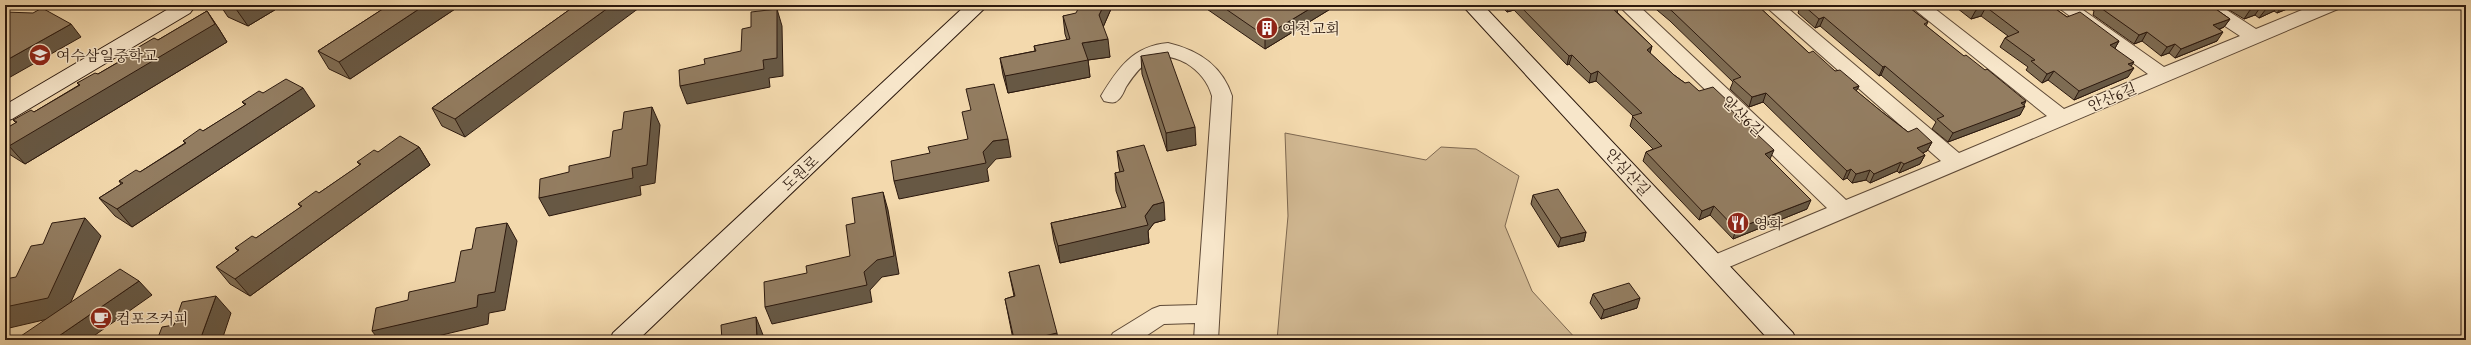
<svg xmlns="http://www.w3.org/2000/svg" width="2471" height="345" viewBox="0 0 2471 345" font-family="'Gentium Book Plus','Noto Serif KR',serif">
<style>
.green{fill:#d1b892;stroke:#7e6850}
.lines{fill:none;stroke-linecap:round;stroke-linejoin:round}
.street-casing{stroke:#5e4936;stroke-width:2}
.secondary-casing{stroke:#2c190e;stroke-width:2}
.street{fill:#f7e6ca;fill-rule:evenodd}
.secondary{fill:#f7e6ca;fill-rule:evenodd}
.wall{fill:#7e6c53;stroke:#2c190e}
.shaded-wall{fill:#675844;stroke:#2c190e}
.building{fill:#937d61;stroke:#2c190e}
.labels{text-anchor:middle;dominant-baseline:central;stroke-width:3;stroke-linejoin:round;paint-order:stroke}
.poi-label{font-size:15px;fill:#2c190e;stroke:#f7e6ca;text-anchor:start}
.street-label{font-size:15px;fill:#2c190e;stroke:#f7e6ca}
</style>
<rect width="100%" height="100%" fill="#f3d9ad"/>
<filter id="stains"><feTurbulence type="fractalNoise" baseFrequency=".005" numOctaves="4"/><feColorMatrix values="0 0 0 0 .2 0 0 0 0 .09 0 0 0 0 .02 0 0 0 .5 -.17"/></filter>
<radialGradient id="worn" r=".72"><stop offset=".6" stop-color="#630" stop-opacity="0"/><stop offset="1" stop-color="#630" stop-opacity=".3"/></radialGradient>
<path class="green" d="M1285,133L1426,160L1441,147L1476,149L1519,176L1505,226L1532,291L1577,340H1277L1288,216Z"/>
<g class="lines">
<g class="street-casing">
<path id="street" d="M1618,5H1638L1846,200L1941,161L1764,5H1784L1959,153L2047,116L1909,5H1930L2064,109L2148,74L2055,5H2076L2164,67L2240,36L2199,9L2197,5H2219L2256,29L2314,5H2340L2338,9L1715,273L1707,270L1704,264L1707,258L1827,208Z
M1168,43C1198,50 1222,65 1232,96L1218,340H1194L1195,323L1164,324L1140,340H1109L1113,333L1152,309L1160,306L1197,305L1212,96C1208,82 1199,71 1186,63C1158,48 1142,62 1126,87C1124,91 1122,97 1118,100C1115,104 1109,102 1104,101L1101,96C1118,68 1133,46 1168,43Z"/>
</g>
<g class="secondary-casing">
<path id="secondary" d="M175,5H190L193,9L190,13L12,119L5,121V105Z
M966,5H988L638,340H610L613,333Z
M1462,5H1483L1793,333L1796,340H1769Z"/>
</g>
<use href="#street" class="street"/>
<use href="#secondary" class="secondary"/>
</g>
<path class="wall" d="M220,5H283L248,26L228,17Z
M389,5H461L350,79L329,69L318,51Z
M576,5L465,137L442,126L432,108Z
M1201,5H1333L1332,8L1265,49Z
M1500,5H1617L1619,6L1617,12L1652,46L1650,53L1674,75L1685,83L1730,109L1770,159L1807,209L1733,239L1710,215L1699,220L1643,161L1646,152L1653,149L1630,126L1633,116L1596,81L1589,83L1569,64L1567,65L1514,10L1507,12Z
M1651,5H1757L1809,53L1835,71L1859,86L1856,91L1882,112L1908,132L1932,142L1927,151L1922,153L1925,155L1920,164L1899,173L1897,171L1870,183L1866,180L1852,183L1847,178L1843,180L1763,102L1749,107L1730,89L1733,82L1670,21Z
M1799,5H1906L1928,22L1926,26L2024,105L2020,115L1948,142L1932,129L1936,122L1881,75L1879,76L1820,26L1815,28L1798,13L1800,6Z
M1953,5H2050L2067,17L2119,41L2115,48L2131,66L2128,77L2074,100L2048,80L2042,83L2026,70L2028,67L2000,47L2005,38L2008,36L1981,16L1971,19Z
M2086,5H2210L2230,19L2224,27L2220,29L2217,41L2175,58L2169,53L2161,56L2142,41L2134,44L2093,15L2094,11Z
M2221,5H2297L2277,13L2274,11L2259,18L2255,15L2244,19Z
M1111,9L1103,27L1110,57L1088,60L1090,77L1008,93L1003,75L1000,58L1035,51L1034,46L1067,40L1065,34L1063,16Z
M207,11L219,29L227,42L25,164L9,154L5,149V129L16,123L13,120L34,112L79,85L77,83L98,74L139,50L137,48L158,40Z
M1141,56L1196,145L1167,151L1142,74Z
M263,93L315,106L132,227L115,216L99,198L121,184L119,181L140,172L185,143L183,141L203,131L245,105L242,102Z
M419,147L430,165L250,296L230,284L216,267L238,251L235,248L256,238L301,207L298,204L319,193L360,165L357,162L378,152Z
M1117,151L1165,220L1154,223L1148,231L1149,243L1060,263L1054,241L1051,223L1122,208L1116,191L1115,173L1120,172L1119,168Z
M1533,195L1586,232L1584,241L1558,247L1531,204Z
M1009,272L1058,340L1013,339L1005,299L1014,296Z
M1593,294L1637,308L1601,319L1590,303Z"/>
<path class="shaded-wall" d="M242,5H283L248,26L236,9Z
M425,5H461L350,79L339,62Z
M612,5H643L465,137L455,119Z
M1104,5H1111V9L1101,32L1099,15Z
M1316,5H1333L1332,8L1265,49V36Z
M1509,5H1515L1514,10L1507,12Z
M2275,5H2279L2274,11L2259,18L2266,9Z
M2283,5H2297L2277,13Z
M1619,6L1616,15L1612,8Z
M2261,6L2255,15L2244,19L2250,10Z
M1986,7L1981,16L1971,19L1976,10Z
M777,9L782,26L783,76L769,78L770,87L687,104L680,86L763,60Z
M207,11L219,29L227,42L25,164L9,146Z
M1824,17L1820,26L1815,28L1819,19Z
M2230,19L2224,27L2207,34L2213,25Z
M71,24L81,37L5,80V61Z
M2147,32L2142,41L2134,44L2139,35Z
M2223,32L2217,41L2175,58L2181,49Z
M1108,39L1110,57L1088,60L1090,77L1008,93L1005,76L1082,43Z
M2119,41L2114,50L2110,45Z
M2175,44L2169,53L2161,56L2167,47Z
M1652,46L1649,56L1647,50Z
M1572,55L1569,64L1567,65L1569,56Z
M2134,62L2128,71L2134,68L2128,77L2074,100L2079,91L2128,64Z
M1885,66L1881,75L1879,76L1883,67Z
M1598,71L1596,81L1589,83L1591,74Z
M2054,71L2048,80L2042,83L2047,74Z
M1859,86L1854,95L1853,88Z
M303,88L315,106L132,227L117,209Z
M1766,93L1763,102L1749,107L1752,97Z
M2026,101L2023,107L2025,106L2020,115L1948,142L1953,133Z
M1731,104L1728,114L1727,106Z
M652,107L660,125L655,183L640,186L641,195L549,216L539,198L632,168Z
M1195,127L1196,145L1167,151L1166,133Z
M1008,139L1011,157L996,159L987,169L989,181L899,199L894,181L983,152L993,141Z
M1932,142L1927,151L1912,158L1917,148Z
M419,147L430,165L250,296L235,279Z
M1774,150L1770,159L1765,154Z
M1925,155L1920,164L1899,173L1904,164Z
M1901,162L1897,171L1870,183L1874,174Z
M1851,169L1847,178L1843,180L1847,171Z
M1870,170L1866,180L1852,183L1856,174Z
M883,192L888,210L899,274L882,277L870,290L872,302L772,324L765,307L864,272Z
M1811,200L1807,209L1733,239L1736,229Z
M1164,202L1165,220L1154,223L1148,231L1149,243L1060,263L1058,246L1145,216L1153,205Z
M1714,206L1710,215L1699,220L1702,211Z
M85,218L101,236L65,315L5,329V307Z
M507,223L517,241L505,310L489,313L488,324L421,340H379L372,331L478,295Z
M1586,232L1584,241L1558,247L1561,238Z
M139,281L152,295L88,340H53Z
M216,296L231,313L222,340H200Z
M1640,298L1637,308L1601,319L1604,310Z
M756,317L763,335V340H757Z
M1057,333L1058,340H1041L1044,336Z"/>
<path class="building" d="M228,5H242L236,9Z
M389,5H425L339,62L318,51Z
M576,5H612L455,119L432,108Z
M1080,5H1104L1099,15L1108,39L1082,43L1088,60L1005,76L1000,58L1036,51L1034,46L1070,39L1063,16L1076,13Z
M1220,5H1316L1265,36Z
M1519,5H1617L1619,6L1612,8L1652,46L1647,50L1674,75L1685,83L1689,82L1699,91L1713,87L1731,104L1727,106L1774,150L1765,154L1811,200L1736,229L1714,206L1702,211L1646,152L1662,146L1632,116L1642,113L1598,71L1591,74L1572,55L1569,56Z
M1665,5H1757L1809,53L1813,51L1835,71L1840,70L1859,86L1853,88L1882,112L1908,132L1917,128L1932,142L1917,148L1925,155L1904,164L1901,162L1874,174L1870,170L1856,174L1851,169L1847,171L1766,93L1752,97L1733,80L1741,77L1673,12Z
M1803,5H1906L1928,22L1924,24L1964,56L1966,55L1985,70L1987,69L2026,101L2021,103L2025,106L1953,133L1937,119L1944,116L1885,66L1883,67L1824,17L1819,19Z
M1969,5H2050L2067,17L2080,12L2119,41L2110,45L2134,62L2128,64L2134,68L2079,91L2054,71L2047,74L2031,61L2035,60L2005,38L2019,32L1986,7L1976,10Z
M2100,5H2210L2230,19L2213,25L2223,32L2181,49L2175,44L2167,47L2147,32L2139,35L2098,6Z
M2241,5H2275L2266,9L2261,6L2250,10Z
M42,8L71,24L5,61V12L33,13Z
M777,9V58L763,60L764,69L680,86L679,70L705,64L704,59L741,51L742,29L751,27V12Z
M207,11L215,24L9,146L5,143V129L17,122L13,120L31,110L34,112L80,85L77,83L95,73L98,74L141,49L137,48L154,38L158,40Z
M1168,52L1195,127L1166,133L1141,56Z
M286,79L303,88L117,209L99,198L123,183L119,181L136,170L140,172L186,143L183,141L200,129L203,131L246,104L242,102L259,91L263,93Z
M994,84L1008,139L993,141L983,152L986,163L894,181L891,161L930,153L928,147L968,139L962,112L971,110L966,89Z
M652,107L647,165L632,168L633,178L539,198L540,179L569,172V166L610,157L613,131L622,129L624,112Z
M400,136L419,147L235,279L216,267L239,250L235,248L252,236L256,238L302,206L298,204L316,191L319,193L361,164L357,162L374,150L378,152Z
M1144,145L1164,202L1153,205L1145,216L1148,225L1058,246L1051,223L1126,207L1115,173L1124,171L1117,151Z
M1558,189L1586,232L1561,238L1533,195Z
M883,192L894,256L877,260L864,272L867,285L765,307L764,282L807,273L806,266L850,256L846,225L855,223L852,198Z
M85,218L48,298L5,307V279L16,277L31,246L43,244L52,223Z
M507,223L495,292L478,295L477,307L372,331L376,308L408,300L409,292L455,282L461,251L472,249L476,228Z
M1039,265L1057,333L1044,336L1041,340H1008L1014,339L1005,299L1015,296L1009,272Z
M120,269L139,281L53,340H15Z
M1629,283L1640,298L1604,310L1593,294Z
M216,296L200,340H157L162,327L174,325L182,302Z
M756,317L757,340H722L721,325Z
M976,338V340H965Z"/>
<defs>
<g id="building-disc" transform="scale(1.15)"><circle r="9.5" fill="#8f2418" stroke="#f7e6ca"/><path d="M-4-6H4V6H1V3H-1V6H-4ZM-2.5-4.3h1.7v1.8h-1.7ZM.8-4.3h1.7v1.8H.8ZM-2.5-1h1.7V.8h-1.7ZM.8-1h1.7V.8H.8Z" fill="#fff"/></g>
<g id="school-disc" transform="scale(1.15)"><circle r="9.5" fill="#8f2418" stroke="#f7e6ca"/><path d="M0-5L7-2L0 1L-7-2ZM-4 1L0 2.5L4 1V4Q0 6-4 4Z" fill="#fff"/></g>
<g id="restaurant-disc" transform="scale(1.15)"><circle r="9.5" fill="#8f2418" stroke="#f7e6ca"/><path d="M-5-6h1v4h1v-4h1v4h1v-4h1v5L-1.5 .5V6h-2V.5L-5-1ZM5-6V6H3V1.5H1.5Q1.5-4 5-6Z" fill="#fff"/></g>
<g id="cafe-disc" transform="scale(1.15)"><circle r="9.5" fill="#8f2418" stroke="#f7e6ca"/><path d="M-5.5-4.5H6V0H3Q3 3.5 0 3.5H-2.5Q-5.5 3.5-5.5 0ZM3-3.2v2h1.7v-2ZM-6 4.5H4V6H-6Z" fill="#fff"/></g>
</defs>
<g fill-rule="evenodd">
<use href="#building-disc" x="1267" y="28"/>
<use href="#school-disc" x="40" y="55"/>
<use href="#restaurant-disc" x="1738" y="223"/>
<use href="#cafe-disc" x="101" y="318"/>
</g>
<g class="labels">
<g class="poi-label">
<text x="1282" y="28">여천교회</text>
<text x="56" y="55">여수삼일중학교</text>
<text x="1754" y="223">영화</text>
<text x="116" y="318">컴포즈커피</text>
</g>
<g class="street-label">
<text transform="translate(2112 97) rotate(-23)">안산6길</text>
<text transform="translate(1743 116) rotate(44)">안산6길</text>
<text transform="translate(1628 172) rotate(47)">안심산길</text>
<text transform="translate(800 173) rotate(-43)">도원로</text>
</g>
</g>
<rect width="2471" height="345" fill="none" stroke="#f3d9ad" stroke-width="20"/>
<rect x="6" y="6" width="2459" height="333" fill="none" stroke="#2c190e" stroke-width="2"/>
<rect x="10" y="10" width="2451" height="325" fill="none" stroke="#2c190e"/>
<rect width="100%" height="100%" filter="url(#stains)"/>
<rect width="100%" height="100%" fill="url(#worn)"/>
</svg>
